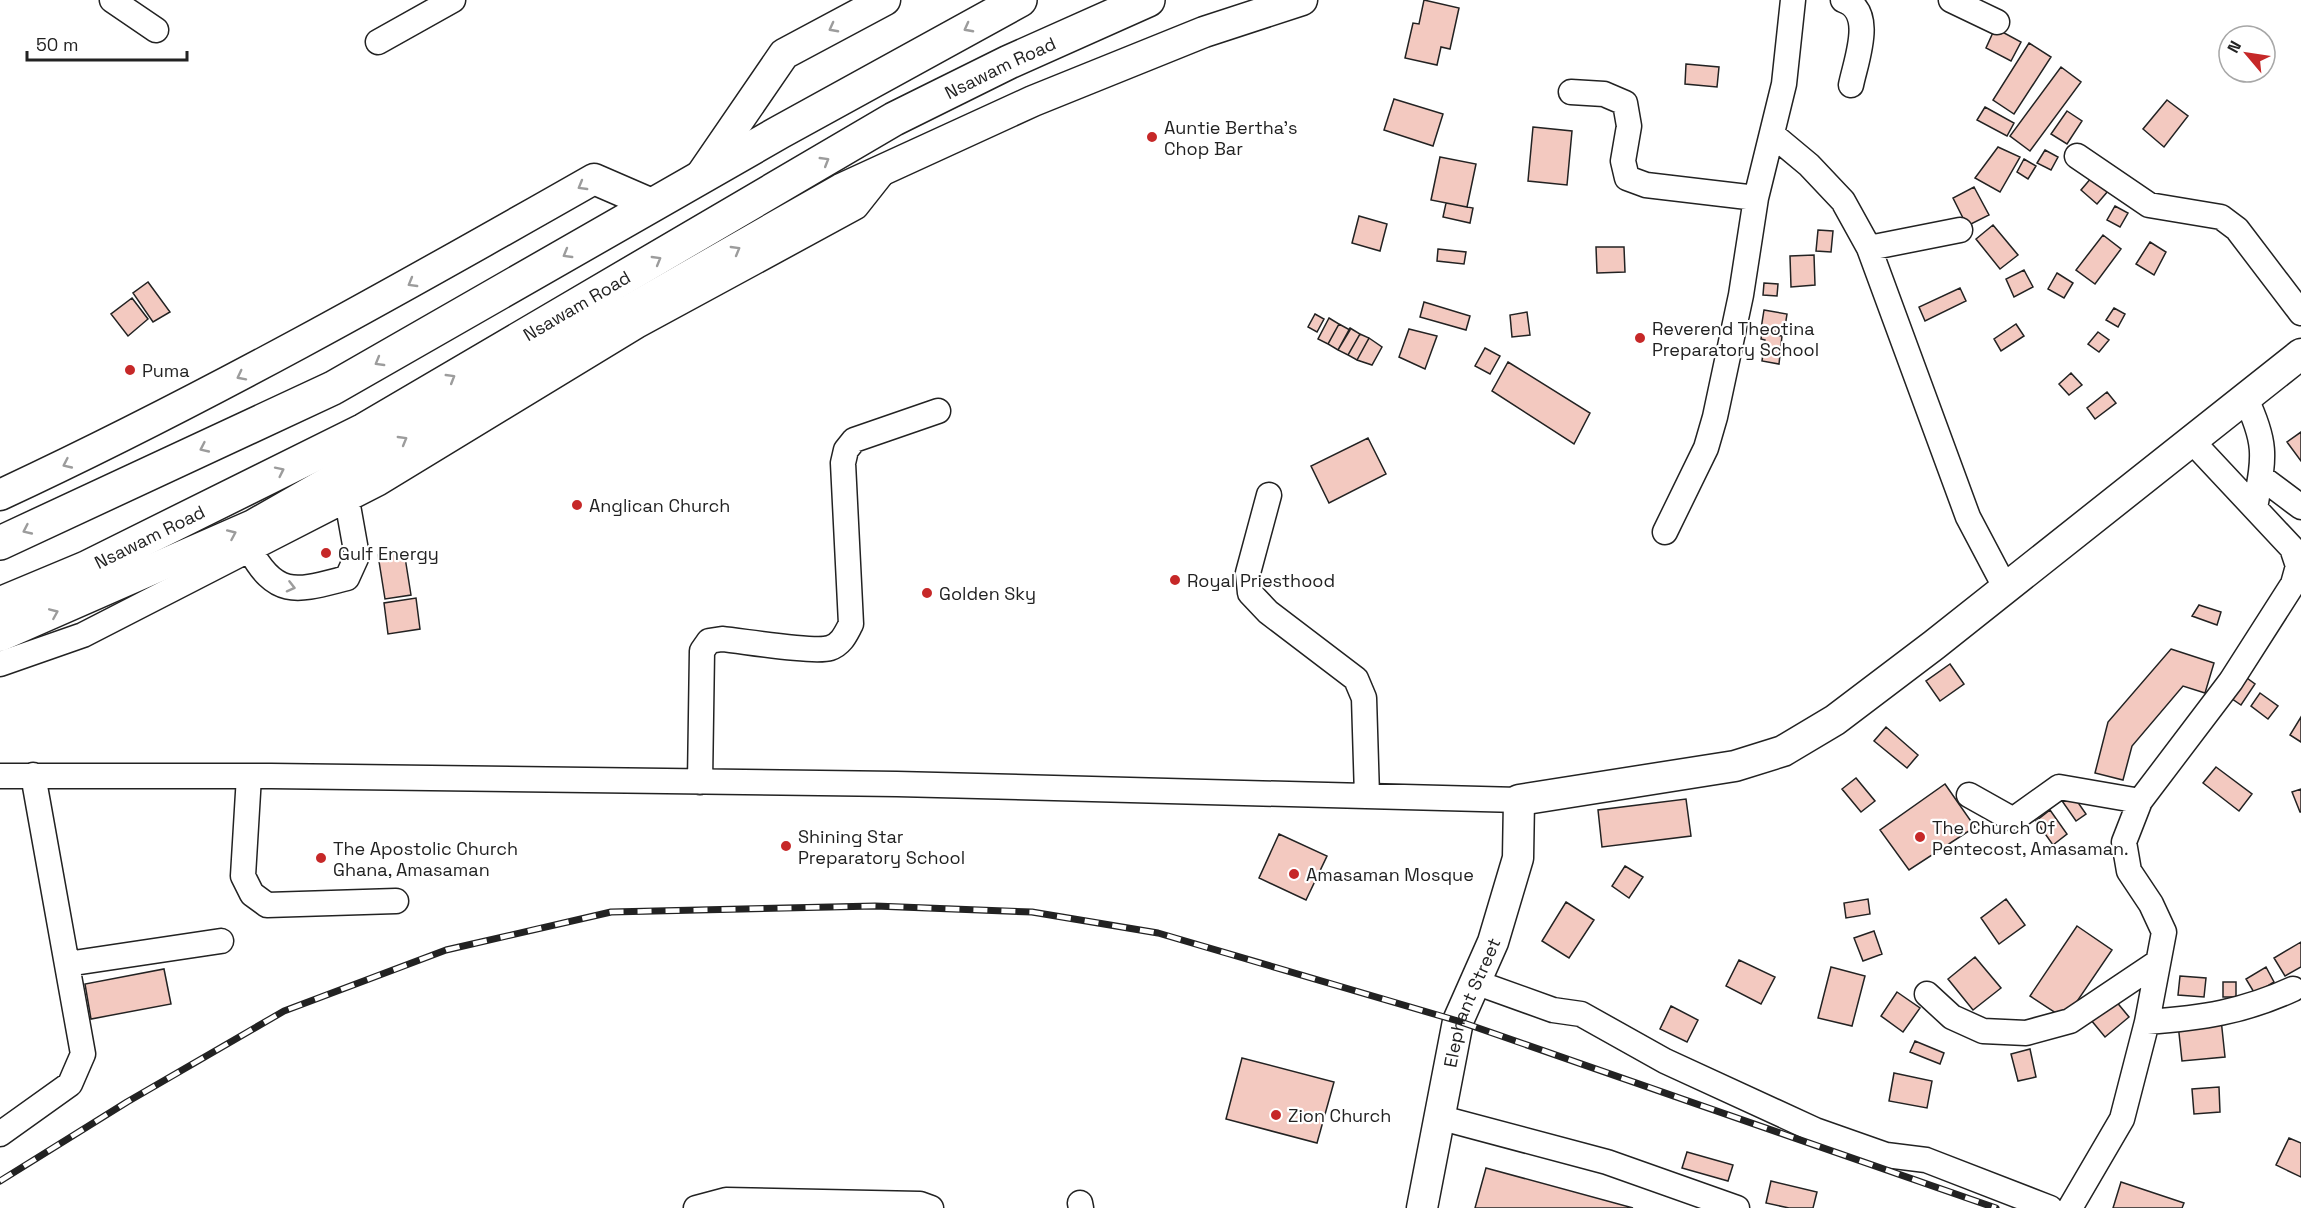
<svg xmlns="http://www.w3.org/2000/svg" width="2301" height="1208" viewBox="0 0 2301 1208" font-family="'Space Grotesk',sans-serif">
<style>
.building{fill:#f3c9c0;stroke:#222;stroke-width:1.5}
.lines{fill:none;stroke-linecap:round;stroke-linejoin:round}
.minor-casing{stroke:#222;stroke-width:27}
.major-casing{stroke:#222;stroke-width:33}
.highway-casing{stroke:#222;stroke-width:36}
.minor{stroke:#fff;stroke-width:24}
.major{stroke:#fff;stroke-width:30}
.highway{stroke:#fff;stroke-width:33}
.rail-casing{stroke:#222;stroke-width:7}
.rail{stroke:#fff;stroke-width:4.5;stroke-dasharray:14;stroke-linecap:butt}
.oneway{stroke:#9c9c9c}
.poi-dot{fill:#c62828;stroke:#fff;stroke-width:2}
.labels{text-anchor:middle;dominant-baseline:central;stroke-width:4.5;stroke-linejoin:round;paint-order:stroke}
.street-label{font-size:18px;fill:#222;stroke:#fff}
.poi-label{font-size:18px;fill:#222;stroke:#fff;text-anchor:start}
</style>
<rect width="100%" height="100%" fill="#fff"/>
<path class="building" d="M1424,0L1459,8L1450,49L1441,47L1437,65L1405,58L1413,23L1419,24Z
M1995,28L2021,42L2011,61L1986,48Z
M2029,43L2051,57L2014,114L1993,100Z
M1686,64L1719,67L1717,87L1685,84Z
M2061,67L2081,82L2030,151L2010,136Z
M1394,99L1443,114L1433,146L1384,130Z
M2167,100L2188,116L2164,147L2143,129Z
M1985,107L2014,123L2007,136L1977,120Z
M2067,111L2082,121L2067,144L2051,134Z
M1533,127L1572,131L1567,185L1528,181Z
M1998,147L2020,157L2000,192L1975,178Z
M2045,150L2058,157L2051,170L2037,163Z
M1440,157L1476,164L1467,207L1431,200Z
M2024,159L2036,166L2028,179L2017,172Z
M2092,177L2108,191L2097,204L2081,190Z
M1974,187L1989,215L1967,226L1953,198Z
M1446,203L1473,208L1470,223L1443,217Z
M2115,206L2128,213L2120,227L2107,220Z
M1359,216L1387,224L1380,251L1352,243Z
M1993,225L2018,255L2000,269L1976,239Z
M1818,230L1833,231L1831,252L1816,251Z
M2103,235L2121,249L2095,284L2076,270Z
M2150,242L2166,252L2154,275L2136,264Z
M1596,247H1624L1625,272L1597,273Z
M1438,249L1466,252L1464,264L1437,261Z
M1814,255L1815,285L1791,287L1790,256Z
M2024,270L2033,287L2014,297L2006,279Z
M2057,273L2073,283L2064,298L2048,289Z
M148,282L170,312L153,322L133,293Z
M1764,283L1778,284L1777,296L1763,295Z
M1960,288L1966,301L1925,321L1919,307Z
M132,298L148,319L128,336L111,314Z
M1424,302L1470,316L1466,330L1420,317Z
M2114,308L2125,314L2118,327L2106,320Z
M1764,310L1787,314L1784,333L1761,329Z
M1527,312L1530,335L1512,337L1510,315Z
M1315,314L1324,319L1317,332L1308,327Z
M1329,318L1339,324L1328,344L1318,339Z
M1339,324L1350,330L1338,350L1328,344Z
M2016,324L2024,336L2001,351L1994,339Z
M1350,328L1360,334L1348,355L1338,350Z
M1409,329L1437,336L1425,369L1399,357Z
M2098,332L2109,340L2099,352L2088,344Z
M1762,333L1782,336L1779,364L1762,361L1765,340L1761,339Z
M1360,334L1369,338L1357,360L1348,355Z
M1369,338L1382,347L1372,365L1357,360Z
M1485,348L1500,356L1490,374L1475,366Z
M1508,362L1590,413L1574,444L1492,391Z
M2071,373L2082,385L2069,395L2059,384Z
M2107,392L2116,403L2095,419L2087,408Z
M2301,432V461L2287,442Z
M1368,438L1386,474L1329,503L1311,466Z
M404,551L411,595L385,599L378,555Z
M416,598L420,629L388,634L384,603Z
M2199,605L2221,612L2217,625L2192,616Z
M2171,649L2214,663L2205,693L2183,686L2132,746L2123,780L2095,773L2108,722Z
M1950,664L1964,684L1940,701L1926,681Z
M2240,673L2255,684L2241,705L2225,694Z
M2260,693L2278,706L2268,719L2251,706Z
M2301,717V742L2290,735Z
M1886,727L1918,755L1907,768L1874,741Z
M2216,767L2252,794L2239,811L2203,783Z
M1856,778L1875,801L1861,812L1842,789Z
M1945,784L1975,827L1909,870L1880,830Z
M2301,789V812H2300L2292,792Z
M2070,791L2086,814L2076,821L2060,798Z
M1686,799L1691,836L1602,847L1598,810Z
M2050,810L2067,834L2053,845L2036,821Z
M1279,834L1327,856L1306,900L1259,878Z
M1625,866L1643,877L1629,898L1612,886Z
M1868,899L1870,914L1846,918L1844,903Z
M2006,899L2025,925L1999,944L1981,918Z
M1566,902L1594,920L1569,958L1542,941Z
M2077,926L2112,950L2065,1019L2030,996Z
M1874,931L1882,954L1863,961L1854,938Z
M2301,942V967L2285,976L2274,958Z
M1975,957L2001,988L1973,1010L1948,979Z
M1739,960L1775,977L1761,1004L1726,986Z
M1831,967L1865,976L1852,1026L1818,1018Z
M2266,967L2274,982L2255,994L2246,979Z
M164,969L171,1004L91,1019L85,984Z
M2180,976L2206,978L2204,997L2178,995Z
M2223,982H2236V997H2223Z
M1897,992L1920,1008L1903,1032L1881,1016Z
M2115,1000L2129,1017L2105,1037L2091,1020Z
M1671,1006L1698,1020L1687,1042L1660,1029Z
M2221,1019L2225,1057L2182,1061L2178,1024Z
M1915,1041L1944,1053L1940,1064L1910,1052Z
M2030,1049L2036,1077L2018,1081L2011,1054Z
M1242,1058L1334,1082L1317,1143L1226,1119Z
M1894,1073L1932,1081L1927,1108L1889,1101Z
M2219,1087L2220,1112L2194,1114L2192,1089Z
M2289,1138L2301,1143V1177L2276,1165Z
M1687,1152L1733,1165L1728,1181L1682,1168Z
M1486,1168L1633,1208H1475Z
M1771,1181L1817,1192L1813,1208H1789L1766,1203Z
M2121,1182L2184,1203L2182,1208H2113Z"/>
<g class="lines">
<g class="minor-casing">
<path id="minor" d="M112,0L156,30
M1843,0C1876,11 1856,60 1851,85
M1951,0L1997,22
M378,42L453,0
M1571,92L1604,94L1625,103L1629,126L1623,161L1627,178L1646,185L1756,198
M1773,135L1809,165L1843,201L1869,248L1968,517L2006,589
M2077,156L2149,205L2221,217L2237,229L2301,313
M1869,248L1960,230
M2245,397C2268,445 2264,457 2255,508
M2261,477L2301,507
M1269,495L1248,573L1250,593L1268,612L1356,679L1364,698L1367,796
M1665,532L1706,448L1715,417L1741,295L1756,198L1784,84L1793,0
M250,550C277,600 299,590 347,578L357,556L347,500
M0,664L83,635L379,483L637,326L856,207L886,169
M0,776H271L897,784L1519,800
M249,776L243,876L252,894L267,905L396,901
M700,782L702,651L709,641L722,639C743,641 814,653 830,648C842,644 846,633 851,624L843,463L846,450L854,440L938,411
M1969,795L2010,818L2017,817L2059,787L2140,801
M67,964L221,941
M1475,982L1553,1010L1581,1014L1665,1061L1815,1130L1886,1155L1926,1160L2050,1208
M1927,994L1952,1017L1983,1031L2026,1033L2070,1021L2158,962
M2147,1022C2202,1018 2243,1012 2293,989
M1438,1117L1607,1162L1737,1208
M0,1134L70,1084L83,1054L33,775
M1080,1203L1081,1208
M696,1208L726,1200L920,1204L931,1208
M2070,1208L2122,1119L2147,1022L2164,932L2151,904L2129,871L2124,842L2140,801L2231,681L2293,584L2298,566L2292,548L2190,439"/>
</g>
<g class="major-casing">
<g id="major">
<path d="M699,178L784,54L885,0"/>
<path d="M0,495C204,400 399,290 594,179L654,205"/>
<path d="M0,636L253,525L841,189L1033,101L1204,32L1302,0"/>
<path id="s1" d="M1422,1208L1458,1021L1493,942L1518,858L1519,800L1735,766L1783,751L1835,720L1934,645L2301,354"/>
</g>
</g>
<g class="highway-casing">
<g id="highway">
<path d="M0,543L333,388L780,132L1020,0"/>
<path id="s2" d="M0,604L86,568L364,430L894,119L1009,62L1148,0"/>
</g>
</g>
<use href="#minor" class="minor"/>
<use href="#major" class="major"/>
<use href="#highway" class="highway"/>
<g class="rail-casing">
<path id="rail" d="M0,1181L127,1102L284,1011L446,950L611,912L875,906L1032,912L1158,933L1458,1021L1996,1208"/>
</g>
<use href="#rail" class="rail"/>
</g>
<defs><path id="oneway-chevron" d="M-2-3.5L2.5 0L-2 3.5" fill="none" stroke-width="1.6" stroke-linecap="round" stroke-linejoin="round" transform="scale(1.5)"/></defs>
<g class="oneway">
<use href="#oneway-chevron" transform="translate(833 28) rotate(152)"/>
<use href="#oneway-chevron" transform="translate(968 28) rotate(152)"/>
<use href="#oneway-chevron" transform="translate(825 161) rotate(-31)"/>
<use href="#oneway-chevron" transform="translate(582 186) rotate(150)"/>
<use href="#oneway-chevron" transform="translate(736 250) rotate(-30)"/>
<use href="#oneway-chevron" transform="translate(567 254) rotate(150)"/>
<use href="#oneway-chevron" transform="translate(657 260) rotate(-30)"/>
<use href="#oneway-chevron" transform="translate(412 283) rotate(150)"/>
<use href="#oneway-chevron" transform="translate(379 362) rotate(150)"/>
<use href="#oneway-chevron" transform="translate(241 376) rotate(153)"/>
<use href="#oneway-chevron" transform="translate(451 378) rotate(-31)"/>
<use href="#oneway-chevron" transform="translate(403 440) rotate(-30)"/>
<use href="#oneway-chevron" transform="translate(204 448) rotate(155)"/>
<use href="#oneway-chevron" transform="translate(67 464) rotate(155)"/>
<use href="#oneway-chevron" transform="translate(280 471) rotate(-26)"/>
<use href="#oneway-chevron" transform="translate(27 530) rotate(155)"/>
<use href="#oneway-chevron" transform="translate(232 534) rotate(-24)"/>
<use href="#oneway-chevron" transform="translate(291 587) rotate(14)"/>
<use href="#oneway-chevron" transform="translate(54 613) rotate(-23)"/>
</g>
<g class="poi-dot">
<circle cx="1152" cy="137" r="6"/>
<circle cx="1640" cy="338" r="6"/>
<circle cx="130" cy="370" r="6"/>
<circle cx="577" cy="505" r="6"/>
<circle cx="326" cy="553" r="6"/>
<circle cx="1175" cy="580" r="6"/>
<circle cx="927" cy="593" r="6"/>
<circle cx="1920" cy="837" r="6"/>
<circle cx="786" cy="846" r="6"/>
<circle cx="321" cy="858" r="6"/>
<circle cx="1294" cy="874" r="6"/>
<circle cx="1276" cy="1115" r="6"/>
</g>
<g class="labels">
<g class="street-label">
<text stroke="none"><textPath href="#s2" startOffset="1136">Nsawam Road</textPath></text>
<text stroke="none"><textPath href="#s2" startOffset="650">Nsawam Road</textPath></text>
<text stroke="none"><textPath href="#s2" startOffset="164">Nsawam Road</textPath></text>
<text stroke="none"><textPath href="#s1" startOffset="212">Elephant Street</textPath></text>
</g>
<g class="poi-label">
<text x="1164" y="127">Auntie Bertha's<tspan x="1164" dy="21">Chop Bar</tspan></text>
<text x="1652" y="328">Reverend Theotina<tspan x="1652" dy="21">Preparatory School</tspan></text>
<text x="142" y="370">Puma</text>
<text x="589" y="505">Anglican Church</text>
<text x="338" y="553">Gulf Energy</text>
<text x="1187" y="580">Royal Priesthood</text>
<text x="939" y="593">Golden Sky</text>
<text x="1932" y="827">The Church Of<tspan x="1932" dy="21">Pentecost, Amasaman.</tspan></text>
<text x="798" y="836">Shining Star<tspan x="798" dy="21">Preparatory School</tspan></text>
<text x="333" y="848">The Apostolic Church<tspan x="333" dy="21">Ghana, Amasaman</tspan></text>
<text x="1306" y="874">Amasaman Mosque</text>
<text x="1288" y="1115">Zion Church</text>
</g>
</g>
<g transform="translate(2247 54) rotate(299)"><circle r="28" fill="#ffffff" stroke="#a7a7a7" stroke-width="1.5"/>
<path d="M0-4.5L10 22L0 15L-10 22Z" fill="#c62828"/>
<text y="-9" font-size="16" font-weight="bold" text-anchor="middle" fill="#222222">N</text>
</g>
<path d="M27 51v9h160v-9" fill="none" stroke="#222222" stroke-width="3"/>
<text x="36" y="51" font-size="18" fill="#222222" stroke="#ffffff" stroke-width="4.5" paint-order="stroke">50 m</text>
</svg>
